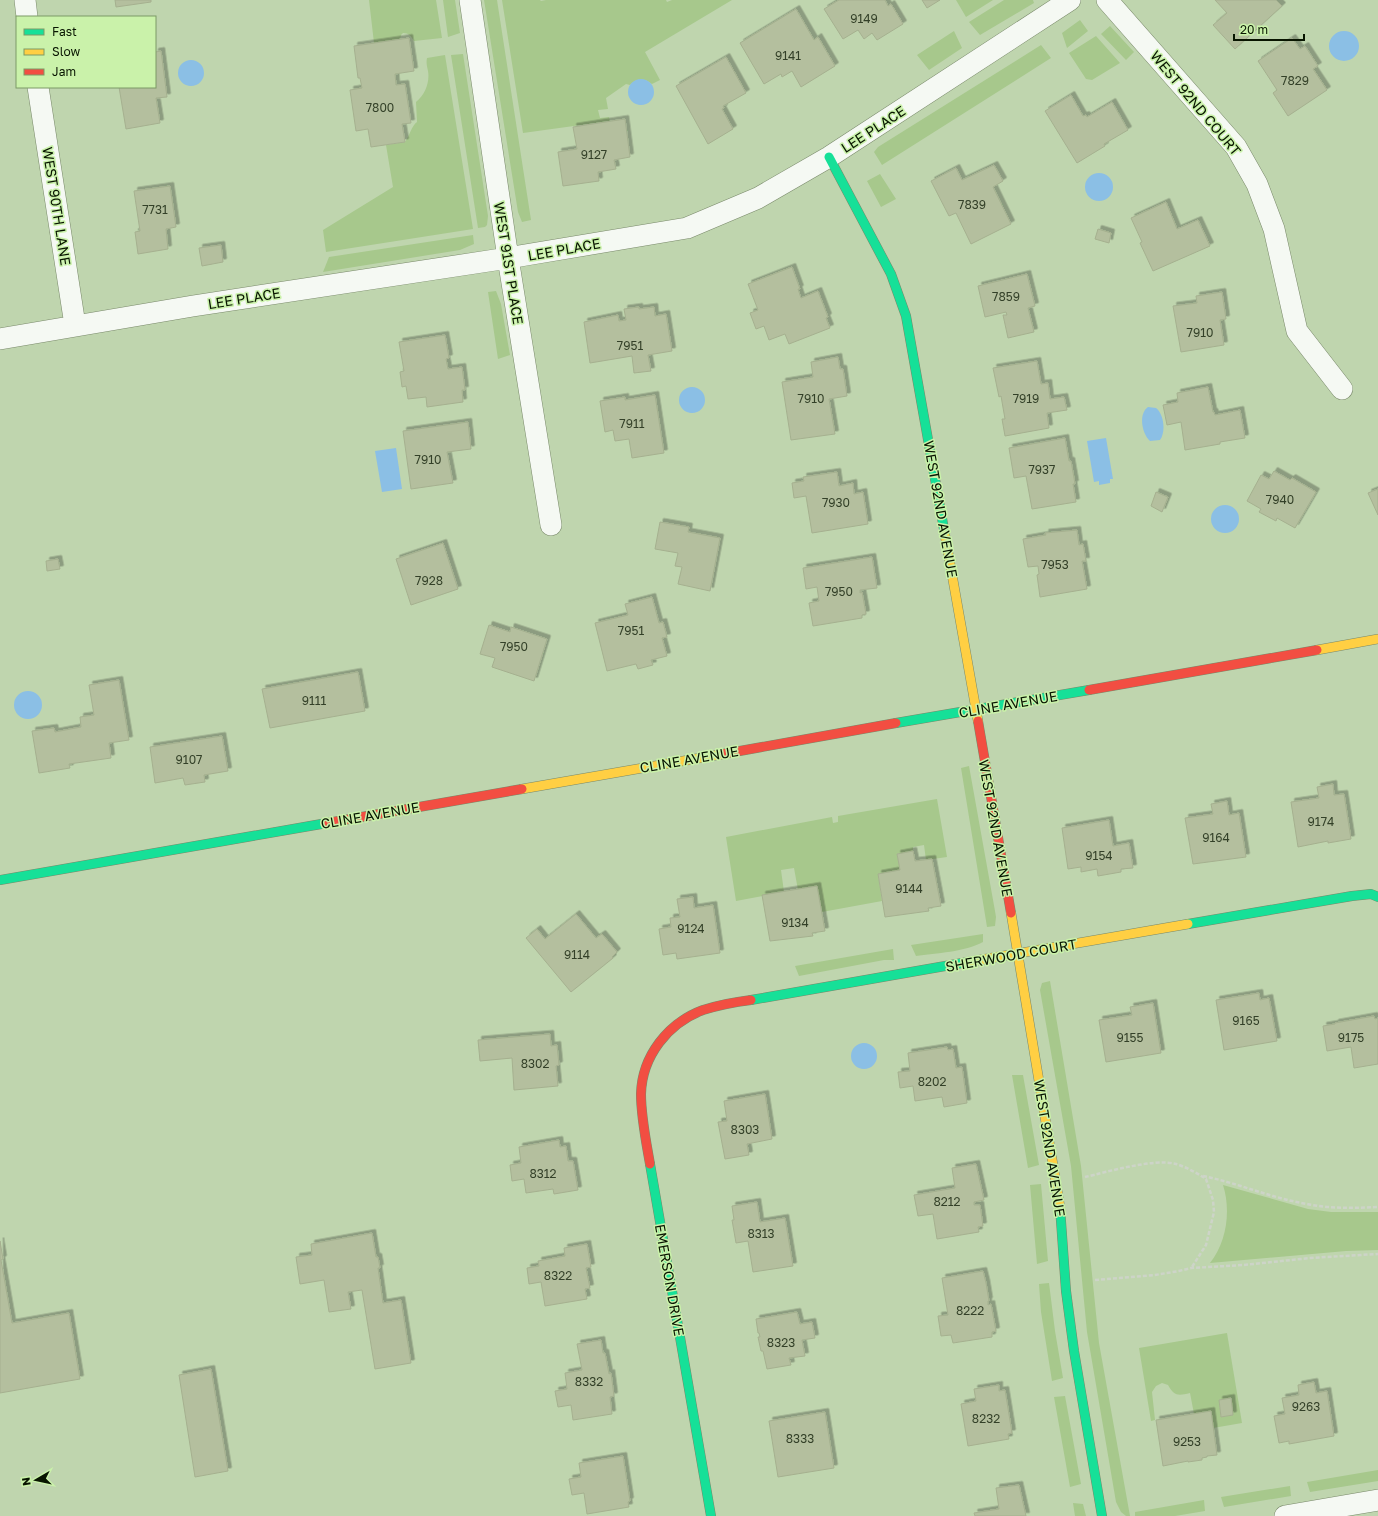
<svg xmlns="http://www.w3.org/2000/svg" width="1378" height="1516" viewBox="0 0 1378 1516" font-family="'Golos Text',sans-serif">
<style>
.green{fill:#a7c88c;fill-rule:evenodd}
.water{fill:#8bbfe5}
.building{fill:#b4bf9e;stroke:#a5b08f;filter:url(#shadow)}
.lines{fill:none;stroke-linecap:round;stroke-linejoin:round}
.street-casing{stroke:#79896a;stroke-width:22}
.fast-casing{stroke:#79896a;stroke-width:10}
.slow-casing{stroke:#79896a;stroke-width:10}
.jam-casing{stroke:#79896a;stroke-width:10}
.path{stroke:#cdd4c8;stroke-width:2.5;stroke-dasharray:4 2;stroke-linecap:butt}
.street{stroke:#f5f9f3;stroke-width:21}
.fast{stroke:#16e098;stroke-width:9}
.slow{stroke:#ffcf43;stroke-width:9}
.jam{stroke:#f24e42;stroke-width:9}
.labels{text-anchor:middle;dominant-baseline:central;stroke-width:3;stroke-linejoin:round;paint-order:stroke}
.number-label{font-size:12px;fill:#334028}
.street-label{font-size:14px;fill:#081500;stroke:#caf2aa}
</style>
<defs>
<filter id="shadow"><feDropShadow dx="3.5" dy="-3.5" stdDeviation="0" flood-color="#0004"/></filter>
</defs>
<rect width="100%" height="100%" fill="#bfd5ae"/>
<path class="green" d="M369,0H436L442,38L414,41C411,36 409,33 403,33L401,35L400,39L374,43Z
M443,0H455L460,33L448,37Z
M484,0H497L531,220L522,222L518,212Z
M502,0H540L541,1L546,0H666L667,2L672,0H732L645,52L660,80L652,84C643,78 638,78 630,85L626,84L606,98L608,109L598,110L600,118L609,117L610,121L523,133Z
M956,0H993L966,17Z
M1004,0H1033L1034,3L980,35L969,22Z
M1080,20L1088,31L1067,48L1062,33Z
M1110,26L1134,52L1126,60L1101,34Z
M954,31L962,48L929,70L917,55Z
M1096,36L1120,63L1092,80L1086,79L1069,53Z
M1041,45L1051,58L882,165L874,152L878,147Z
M463,54L488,216L487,225L485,227L478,228L451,55Z
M445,55L473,229L326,252L323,230L393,187L386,145L405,142C409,137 412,125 417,122L416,102C425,95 430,82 428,71C427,66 426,63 427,58Z
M880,174L896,199L881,207L867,181Z
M473,235L474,244L460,250L323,272L329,257Z
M496,291L501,304L510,355L498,359L488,292Z
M969,766L995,911L996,917L995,926L987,927L961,768Z
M937,799L947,857L926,860L924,845L913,847V851L897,854L900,870L878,874L882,901L822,912L817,886L798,890L794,868L781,870L784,892L736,901L726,837L832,817L833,823L838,822V816Z
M983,934V942C965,952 936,953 916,956L911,945Z
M893,949L894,960H884L799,976L795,966Z
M1050,981L1081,1166L1099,1343L1130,1516H1126L1121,1512L1116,1502L1087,1332L1071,1166L1040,990L1042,983Z
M1012,1075H1023L1039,1165L1028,1168Z
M1041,1184L1048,1261L1037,1264L1030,1185Z
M1223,1185L1308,1209L1331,1212H1378V1250L1346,1251L1210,1263C1227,1242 1231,1210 1223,1185Z
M1049,1283L1055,1331L1063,1378L1052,1381L1041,1312L1039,1284Z
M1227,1333L1242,1423L1213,1428L1194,1414L1190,1393C1178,1396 1174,1396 1168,1385L1162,1383L1156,1386L1152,1392L1155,1420L1151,1421L1139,1348ZM1231,1398L1233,1415L1221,1417L1219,1400Z
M1065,1396L1081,1484L1070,1487L1054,1397Z
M1378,1470V1481L1310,1492L1307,1482Z
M1290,1486L1291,1496L1224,1507L1221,1497Z
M1204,1500L1205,1511L1175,1516H1135V1512Z
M1073,1503L1083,1504L1086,1516H1075Z"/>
<path class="water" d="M1329 46a15 15 0 1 1 30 0a15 15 0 1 1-30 0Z
M178 73a13 13 0 1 1 26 0a13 13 0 1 1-26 0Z
M628 92a13 13 0 1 1 26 0a13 13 0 1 1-26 0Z
M1085 187a14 14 0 1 1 28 0a14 14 0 1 1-28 0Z
M679 400a13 13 0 1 1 26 0a13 13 0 1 1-26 0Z
M1148,407L1156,408C1164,414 1166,432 1160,440L1150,441C1142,434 1138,414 1148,407Z
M1106,438L1113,479H1110V483L1099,485V481L1094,482L1087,441Z
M396,448L402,489L382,492L375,451Z
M1211 519a14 14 0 1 1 28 0a14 14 0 1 1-28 0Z
M14 705a14 14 0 1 1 28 0a14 14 0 1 1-28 0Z
M851 1056a13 13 0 1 1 26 0a13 13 0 1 1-26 0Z"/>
<path class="building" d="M115,0H151V2L116,7Z
M839,0H885L888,6L891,4L903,24L877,40L872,33L864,39L858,30L843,39L824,9Z
M922,0H940L927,8Z
M1215,0H1276L1282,6L1235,49L1213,25L1227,13Z
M796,9L814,40L818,37L835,66L801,87L792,71L782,77L781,74L764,84L740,43Z
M409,38L414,71L395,74L396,85L405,84L411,123L402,124L405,142L371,147L368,129L356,131L350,90L362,88L360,78H358L354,46Z
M1292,38L1300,49L1305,46L1318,66L1313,69L1327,90L1288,116L1273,93L1277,90L1258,61Z
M161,51L167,97L156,98L160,123L126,129L119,87H155V52Z
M726,57L746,93L723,106L724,108L722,109L733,129L708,144L676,86Z
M1071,95L1083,116L1086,115L1087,117L1112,102L1128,130L1104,144L1105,146L1077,163L1045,111Z
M625,119L630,157L614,160L616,169L598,172L599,181L563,186L558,152L577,149L573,127Z
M994,165L1003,181L993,187L1011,224L971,244L956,213L949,216L931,181L956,168L962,180Z
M170,186L176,227L166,229L168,249L138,254L135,232L140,231L134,191Z
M1166,202L1177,229L1198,220L1210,246L1153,271L1140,243L1142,242L1131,218Z
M1098,229L1111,233L1109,243L1095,239Z
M221,245L223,262L202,266L199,248Z
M792,267L800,289H798L801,298L818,291L828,317L826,318L830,328L789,344L785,334L769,340L764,326L756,329L750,313L758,310L748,284Z
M1027,274L1035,306L1028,308L1034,332L1008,338L1003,315H1007L1006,312L985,317L978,286Z
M1222,292L1226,319L1220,320L1224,345L1181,352L1173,306L1197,303L1196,296Z
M639,307V309L654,307L655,316L666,314L672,351L648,355L651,371L634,373L632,356L590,363L584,322L618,315L619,321L626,320L624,309Z
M445,335L449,358L446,359L448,369L462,367L465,390H462L463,402L427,407L426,397L408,399L406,386L402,387L400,372L404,371L399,342Z
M838,357L840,369H843L847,396L829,399L835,434L791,440L782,382L813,377L811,362Z
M1037,361L1041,384L1048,383L1050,399L1064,397L1067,410L1047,413L1049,428L1005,436L1002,419H1005L1001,396L999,397L993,368Z
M1208,387L1213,412H1214L1215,415L1240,410L1245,438L1220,442V444L1185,450L1181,422L1167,425L1163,405L1178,402L1177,393Z
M655,395L664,453L632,458L629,439L615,441L613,430L605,432L600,401L625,397V400Z
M468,422L471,449L447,452L453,483L411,489L403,431Z
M1065,438L1069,461H1071L1075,484H1073L1076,502L1032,509L1026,476L1014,478L1009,448Z
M1274,471L1290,480L1292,478L1316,492L1295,528L1277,518L1276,521L1259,512L1261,509L1247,501L1261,475L1269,479Z
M837,472L839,486L853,483L854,494L863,492L868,524L812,533L806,496L794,498L792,483L804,481L803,477Z
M1378,489V515L1368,493Z
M1156,492L1168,497L1162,512L1151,506Z
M660,522L689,527L688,532L720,538L710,591L678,584L682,567L675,566L678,553L655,549Z
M1077,530L1079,545L1083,544L1086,561H1082L1087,589L1040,597L1037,575L1039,574L1038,566L1028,567L1023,539L1046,535L1045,533Z
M443,543L458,589L411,605L396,559Z
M872,557L877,588L860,590V593L862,592L866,614L862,615V618L813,626L809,603L819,601L817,587L806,589L803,568Z
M58,559L60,569L47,571L46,561Z
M652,597L659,623L663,622L667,637L662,638L667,656L651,660L653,665L638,669L636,664L607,671L595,623L628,615L625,604Z
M489,625L510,632L511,627L547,639L534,681L492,667L495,658L480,654Z
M358,672L365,711L270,728L262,689Z
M119,680L129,740L109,743L111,758L69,764L70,768L39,773L32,731L54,728L55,732L81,727L80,717L94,715L89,685Z
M222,736L228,771L204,775L205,782L185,785L183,778L155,783L150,747Z
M1333,784L1334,795L1344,794L1351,839L1328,843V841L1298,847L1291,802L1319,798L1317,787Z
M1227,801L1229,815L1239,813L1246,857L1193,864L1185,818L1213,814L1211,804Z
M1109,820L1113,846L1129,843L1133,868L1121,869V872L1098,876L1097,869L1081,872V867L1068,869L1062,828Z
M913,851L915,861L932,859L941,906L928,908L929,911L885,917L878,874L900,870L897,854Z
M817,886L825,931L812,933L813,936L770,941L762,895Z
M693,897L694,908L713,905L720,953L677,959L676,953L663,955L659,929L671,927L670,918L680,917L677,899Z
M576,914L596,938L602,934L617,952L612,957L613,958L571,992L526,938L537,929L545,939Z
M1259,993L1260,1000L1269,998L1277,1041L1224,1050L1216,1000Z
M1153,1003L1161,1053L1106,1062L1099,1020L1132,1015L1130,1007Z
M1374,1016L1375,1019L1378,1018V1064L1354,1068L1351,1047L1327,1051L1323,1026L1335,1024V1023Z
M550,1034L551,1046L557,1045L559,1065L556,1066L558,1086L514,1090L512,1058L480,1061L478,1040Z
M947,1047L948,1050L953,1049L956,1068L962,1067L967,1103L944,1107L942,1097L915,1101L913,1086L900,1088L898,1072L910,1071L908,1053Z
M765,1094L772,1139L747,1144L749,1155L725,1159L718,1122L727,1121L724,1101Z
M559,1140L560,1147L566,1146L568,1161H573L578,1190L554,1194L553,1189L526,1193L524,1179L512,1181L510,1165L521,1163L519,1147Z
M976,1164L984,1200L974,1202V1205H980L983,1226L978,1227L979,1232L937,1239L933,1214L918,1216L914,1195L955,1188L952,1168Z
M757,1202L760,1222L785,1218L793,1266L753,1272L748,1241L736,1243L732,1220H734L732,1206Z
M372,1233L376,1257H378L380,1268H378L383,1303L401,1300L411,1363L375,1369L362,1290L348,1292L351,1309L329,1312L324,1280L300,1284L296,1257L312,1255L311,1244Z
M0,1241L3,1259L1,1260L12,1323L69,1313L80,1379L0,1393Z
M587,1244L591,1267L586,1268L590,1288L585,1289L587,1299L545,1306L541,1282L529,1284L527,1268L539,1266L538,1261L565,1256L564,1248Z
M983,1271L986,1283L989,1301H988V1305L991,1304L996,1331L992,1332V1337L953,1343L951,1335L941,1336L938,1316L948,1315L942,1278Z
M797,1312L800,1324L812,1322L815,1338L802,1340L805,1356L789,1358L791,1365L767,1369L763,1351H761L758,1337H760L759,1333H758L756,1319Z
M601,1340L603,1353H605L609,1374L611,1373L614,1396L610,1397L612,1414L573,1420L571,1405L558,1407L555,1391L567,1389L565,1373L582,1370L577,1344Z
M211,1369L228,1471L195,1477L179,1375Z
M1314,1382L1316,1393L1327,1391L1334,1436L1289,1444V1441L1279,1443L1274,1416L1285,1414L1282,1398L1299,1395L1298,1385Z
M999,1385V1391L1005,1390L1012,1433L1008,1434L1009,1439L968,1446L961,1404L976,1401L974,1389Z
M1231,1398L1233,1415L1221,1417L1219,1400Z
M1211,1411L1217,1455L1207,1456V1457L1202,1458V1460L1188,1462V1461L1163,1466L1156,1420Z
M825,1412L834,1468L778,1477L769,1421Z
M623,1456L630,1501L628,1502L629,1507L587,1514L584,1493L572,1495L569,1479L581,1477L579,1463Z
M1019,1485L1026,1516H975L974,1513L999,1509L996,1488Z"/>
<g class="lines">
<g class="street-casing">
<path id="street" d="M25,0L27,17
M470,0L508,258L551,525
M1107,0L1236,147L1257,184L1274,229L1297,331L1342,389
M38,87L75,325
M0,339L193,306L508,258L687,228L758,198L829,157L1070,0
M1285,1516L1378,1500"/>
</g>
<g class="fast-casing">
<path id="fast" d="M829,157L891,274L906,316L945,535
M896,723L1089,690
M0,880L327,823
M1188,924L1352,896L1371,894L1378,897
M751,1000L968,962
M650,1164L711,1516
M1060,1207L1066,1291L1074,1351L1102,1516"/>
</g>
<g class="slow-casing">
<path id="slow" d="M945,535L978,721
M1317,650L1378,639
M522,789L723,754
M1011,913L1060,1207
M968,962L1188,924"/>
</g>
<g class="jam-casing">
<path id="jam" d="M1089,690L1317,650
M978,721L1011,913
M723,754L896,723
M327,823L522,789
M650,1164C646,1141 641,1117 641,1094C642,1056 668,1023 703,1010C719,1005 735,1002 751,1000"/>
</g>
<path class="path" d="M1203,1176C1238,1183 1271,1198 1307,1204C1331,1209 1354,1208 1378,1207
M1085,1177C1107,1172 1154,1158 1176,1164C1186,1167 1197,1173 1206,1179L1213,1200L1214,1212L1206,1245L1192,1267
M1095,1280L1155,1275L1179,1271L1191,1268L1244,1265L1310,1258L1378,1254"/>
<use href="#street" class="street"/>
<use href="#fast" class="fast"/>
<use href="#slow" class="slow"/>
<use href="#jam" class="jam"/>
</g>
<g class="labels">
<g class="number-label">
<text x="864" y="18">9149</text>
<text x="788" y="55">9141</text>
<text x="1295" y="80">7829</text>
<text x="380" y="107">7800</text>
<text x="594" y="154">9127</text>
<text x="972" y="204">7839</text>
<text x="155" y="209">7731</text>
<text x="1006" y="296">7859</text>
<text x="1200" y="332">7910</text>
<text x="630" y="345">7951</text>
<text x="811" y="398">7910</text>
<text x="1026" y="398">7919</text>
<text x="632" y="423">7911</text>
<text x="428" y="459">7910</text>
<text x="1042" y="469">7937</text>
<text x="1280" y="499">7940</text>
<text x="836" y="502">7930</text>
<text x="1055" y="564">7953</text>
<text x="429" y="580">7928</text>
<text x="839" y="591">7950</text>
<text x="631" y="630">7951</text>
<text x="514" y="646">7950</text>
<text x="314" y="700">9111</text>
<text x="189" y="759">9107</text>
<text x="1321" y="821">9174</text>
<text x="1216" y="837">9164</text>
<text x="1099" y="855">9154</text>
<text x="909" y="888">9144</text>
<text x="795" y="922">9134</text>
<text x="691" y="928">9124</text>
<text x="577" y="954">9114</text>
<text x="1246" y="1020">9165</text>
<text x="1130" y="1037">9155</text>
<text x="1351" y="1037">9175</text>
<text x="535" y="1063">8302</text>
<text x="932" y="1081">8202</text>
<text x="745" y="1129">8303</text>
<text x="543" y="1173">8312</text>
<text x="947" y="1201">8212</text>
<text x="761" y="1233">8313</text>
<text x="558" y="1275">8322</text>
<text x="970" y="1310">8222</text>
<text x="781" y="1342">8323</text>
<text x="589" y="1381">8332</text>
<text x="1306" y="1406">9263</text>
<text x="986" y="1418">8232</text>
<text x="800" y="1438">8333</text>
<text x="1187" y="1441">9253</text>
</g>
<g class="street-label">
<text transform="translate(1196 103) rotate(50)">WEST 92ND COURT</text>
<text transform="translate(873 129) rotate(-33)">LEE PLACE</text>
<text transform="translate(57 206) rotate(81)">WEST 90TH LANE</text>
<text transform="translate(564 249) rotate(-10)">LEE PLACE</text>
<text transform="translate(509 263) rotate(81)">WEST 91ST PLACE</text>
<text transform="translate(244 298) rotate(-9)">LEE PLACE</text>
<text transform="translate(941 509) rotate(80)">WEST 92ND AVENUE</text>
<text transform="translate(1008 704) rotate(-10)">CLINE AVENUE</text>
<text transform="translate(689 759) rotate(-10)">CLINE AVENUE</text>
<text transform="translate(370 815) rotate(-10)">CLINE AVENUE</text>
<text transform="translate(996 828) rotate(80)">WEST 92ND AVENUE</text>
<text transform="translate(1011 955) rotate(-10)">SHERWOOD COURT</text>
<text transform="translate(1050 1148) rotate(81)">WEST 92ND AVENUE</text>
<text transform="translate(670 1280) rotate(80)">EMERSON DRIVE</text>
</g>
</g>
<rect x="16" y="16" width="140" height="72" fill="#caf2aa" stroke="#7c9a66"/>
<rect x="24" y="29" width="20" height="6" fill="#16e098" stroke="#7c9a66"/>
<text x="52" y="36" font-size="12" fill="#081500">Fast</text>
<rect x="24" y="49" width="20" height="6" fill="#ffcf43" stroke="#7c9a66"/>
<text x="52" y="56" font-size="12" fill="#081500">Slow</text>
<rect x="24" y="69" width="20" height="6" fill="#f24e42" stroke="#7c9a66"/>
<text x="52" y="76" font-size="12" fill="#081500">Jam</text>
<g transform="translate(36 1480) rotate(261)" stroke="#caf2aa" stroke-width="3" paint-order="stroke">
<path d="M0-3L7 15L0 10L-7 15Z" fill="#081500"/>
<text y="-6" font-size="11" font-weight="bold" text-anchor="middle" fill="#081500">N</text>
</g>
<path d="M1234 34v6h70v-6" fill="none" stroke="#081500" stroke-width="2"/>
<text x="1240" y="34" font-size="12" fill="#081500" stroke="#caf2aa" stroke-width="3" paint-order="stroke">20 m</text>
</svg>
